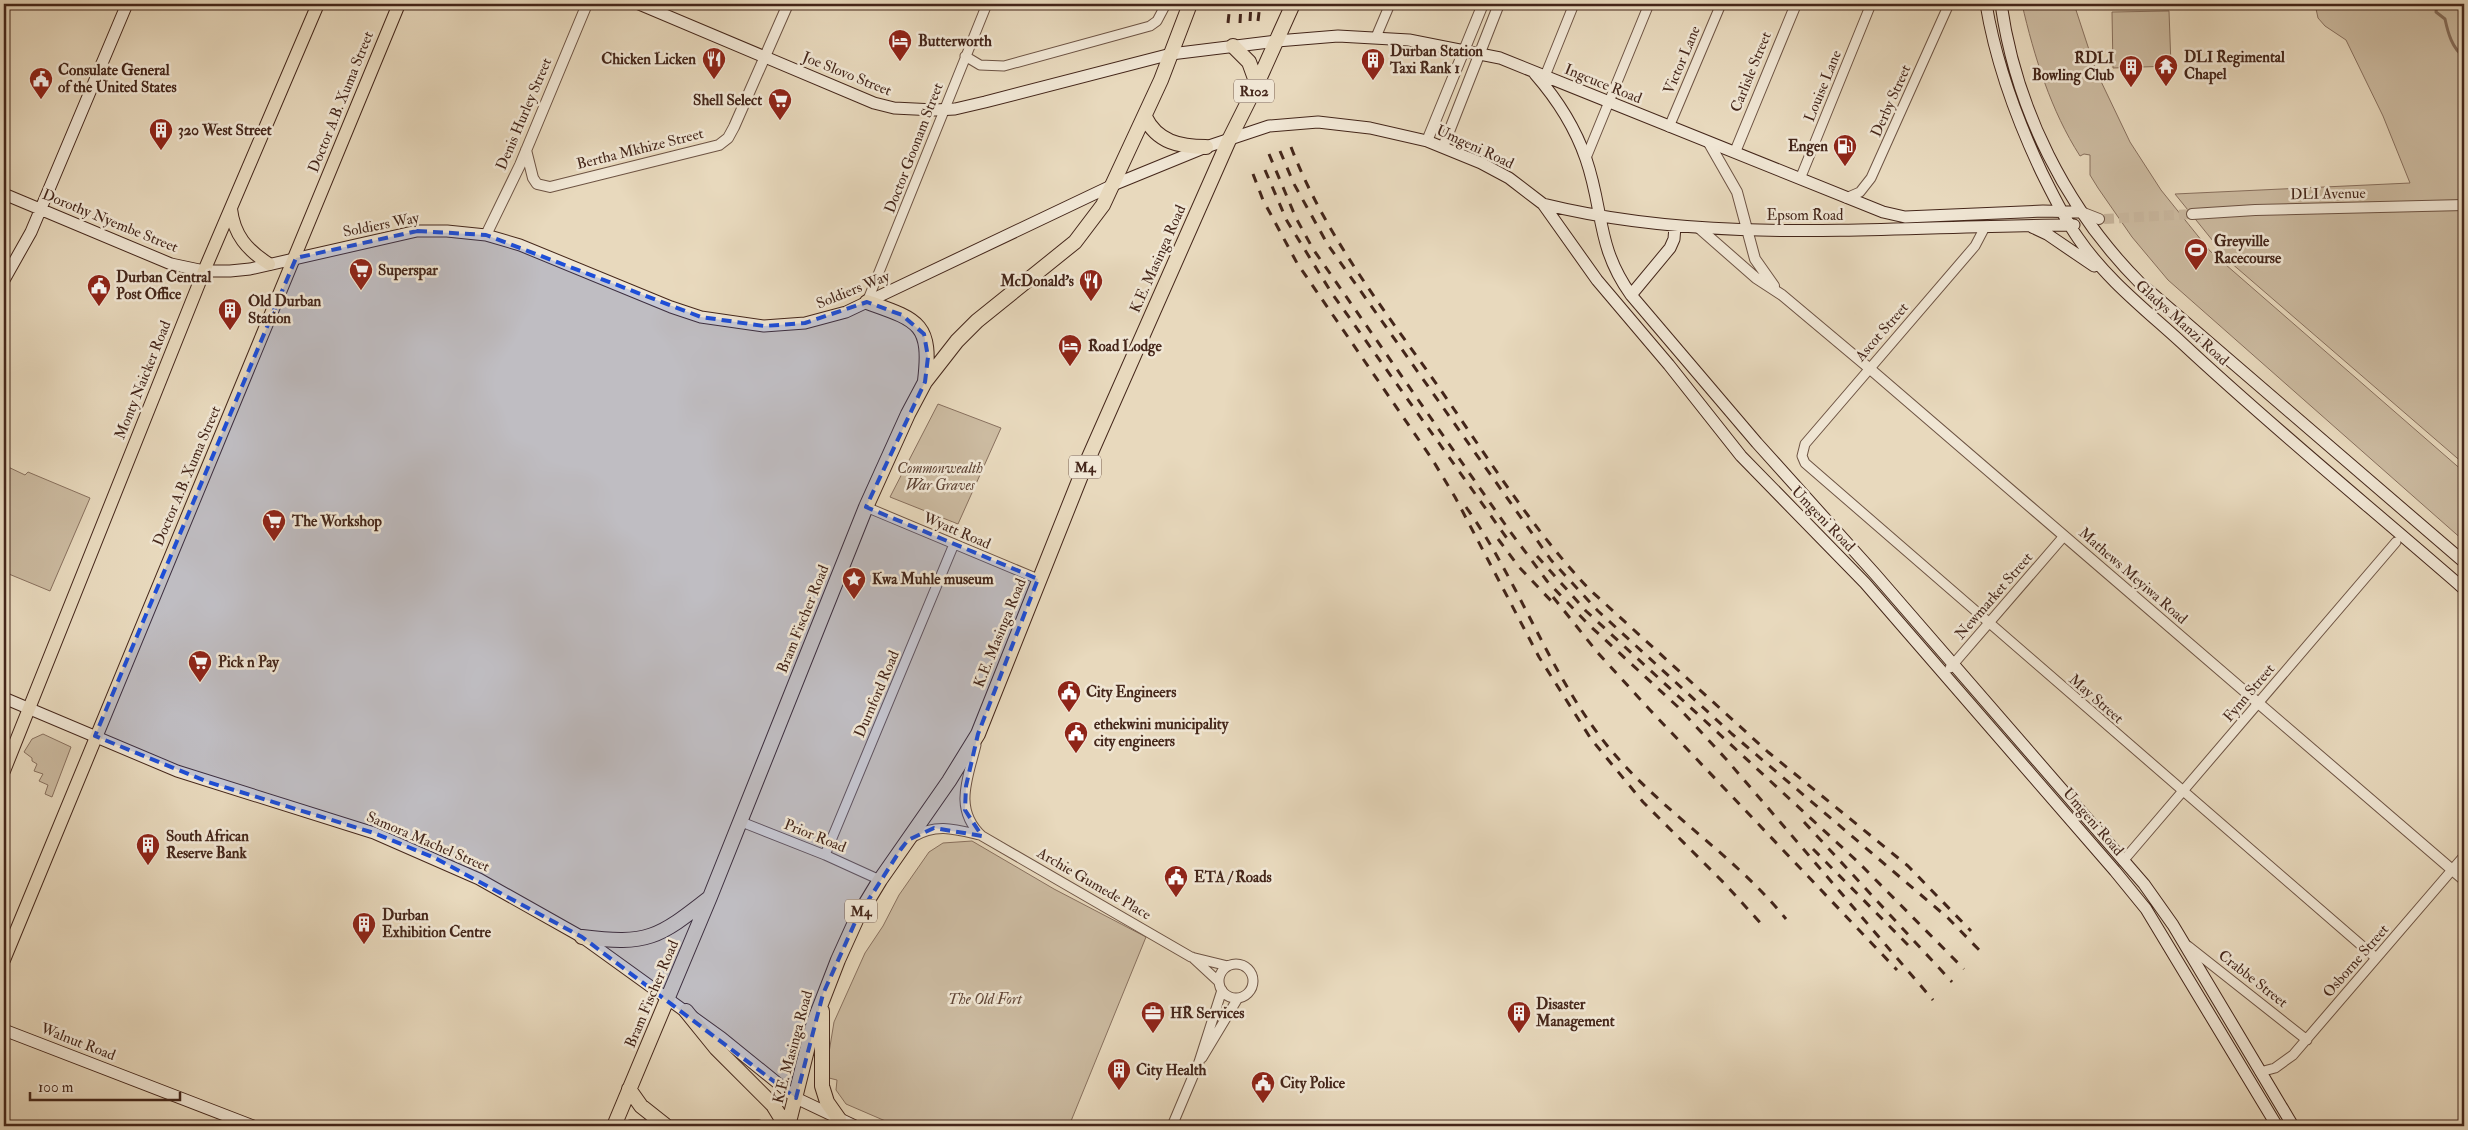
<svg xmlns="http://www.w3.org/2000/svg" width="2468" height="1130" viewBox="0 0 2468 1130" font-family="'IM FELL Double Pica',serif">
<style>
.green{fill:#ccbba1;stroke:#88705e}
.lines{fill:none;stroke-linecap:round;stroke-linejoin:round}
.stream{stroke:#856d5b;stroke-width:3}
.tertiary-tunnel{stroke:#c7b59c;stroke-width:10;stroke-dasharray:10 5;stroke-linecap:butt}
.minor-casing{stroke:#6d5343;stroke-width:11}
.tertiary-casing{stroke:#6d5343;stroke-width:12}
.secondary-casing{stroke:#44261a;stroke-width:13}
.primary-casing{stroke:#44261a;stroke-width:14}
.trunk-casing{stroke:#44261a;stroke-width:16}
.minor{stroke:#f0e6d4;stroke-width:9}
.tertiary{stroke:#f0e6d4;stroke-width:10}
.secondary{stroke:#f0e6d4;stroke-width:11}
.primary{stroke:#e8d9bd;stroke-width:12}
.trunk{stroke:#e8d9bd;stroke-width:14}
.rail{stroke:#44261a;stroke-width:3;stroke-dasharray:9 9;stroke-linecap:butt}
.marked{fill:#1d4ed8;fill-opacity:0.2;stroke:#1d4ed8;stroke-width:4;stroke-dasharray:10 6;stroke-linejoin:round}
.labels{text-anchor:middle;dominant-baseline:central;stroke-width:5;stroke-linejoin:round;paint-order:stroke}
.shield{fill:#f0e6d4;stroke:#786052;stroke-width:1}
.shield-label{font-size:14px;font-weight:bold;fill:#44261a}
.poi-label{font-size:15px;font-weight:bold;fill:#44261a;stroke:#f0e6d4;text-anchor:start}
.street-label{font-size:15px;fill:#44261a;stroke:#f0e6d4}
.park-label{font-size:15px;font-style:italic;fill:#5f4435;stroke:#f0e6d4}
</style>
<rect width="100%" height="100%" fill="#e8d9bd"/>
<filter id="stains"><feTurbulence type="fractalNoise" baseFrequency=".004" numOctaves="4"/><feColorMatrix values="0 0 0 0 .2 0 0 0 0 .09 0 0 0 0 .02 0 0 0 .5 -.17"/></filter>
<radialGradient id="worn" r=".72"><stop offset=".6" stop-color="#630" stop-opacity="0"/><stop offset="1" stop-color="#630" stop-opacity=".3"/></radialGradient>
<path class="green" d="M2022,4H2074L2096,71L2130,142L2161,190L2210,251L2464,472V541L2168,280L2132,237L2098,188L2090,175V155L2084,154L2080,156C2051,111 2034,56 2022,4Z
M2315,4H2464V464L2230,262L2175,194L2410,183L2383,116L2346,40L2325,26L2318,18Z
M2169,11L2171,66L2113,68L2112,12Z
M938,404L1001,428L958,524L890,497Z
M4,465L25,475L28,472L90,498L50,591L4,572Z
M43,734L71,747L52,797L45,794L48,785L39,781L43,774L34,771L37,764L32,761V758L24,752L32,739Z
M972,841L1054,889L1146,937L1069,1126H897L846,1104L836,1090L837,1080L825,1077L834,1022L865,953L883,926L899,895L929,852L943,843Z"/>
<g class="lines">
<path class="stream" d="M2437,4L2436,12L2445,19C2448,33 2452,48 2464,57"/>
<path class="tertiary-tunnel" d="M2104,219L2192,214"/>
<g class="minor-casing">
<path id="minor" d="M1376,37L1390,4
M965,56L980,65L1004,66L1150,26L1157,21L1166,4
M1545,76L1574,4
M1669,127L1721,4
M1586,158L1649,4
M1800,179L1871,4
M1846,198L1860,192L1871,178L1949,4
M1985,227L1975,246L1805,444L1802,456L1805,463L2376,958
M867,302L987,4
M866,507L1038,579
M1950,668L2064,536
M976,745C968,778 953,809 982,836L1191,957L1228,966
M739,821L825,855L880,880
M913,837C936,823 955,829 980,835
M825,855L954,544
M2123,861L2396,542
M2188,946L2307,1040
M1192,957L1219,982
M1219 981a17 17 0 1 1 34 0a17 17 0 1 1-34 0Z
M1202,1058L1238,998
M2260,1072L2275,1068L2293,1055L2464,856
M1172,1126L1199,1062L1222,990"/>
</g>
<g class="tertiary-casing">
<path id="tertiary" d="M1427,141L1483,4
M1709,143L1737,192L1755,259L1774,286
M1443,147L1499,4
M526,150L533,178L537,184L550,187L719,145L728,138L734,127L788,4
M1735,152L1796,4
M2081,212L2099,219
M2192,214L2255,210L2464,205
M1699,228L1756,278L1782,295L1869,368L2464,880
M486,235L520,165L587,4"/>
</g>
<g class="secondary-casing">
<path id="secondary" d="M639,4L874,103L894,108L935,110L955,109L985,102L1171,54L1277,41L1338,36L1409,40L1500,58L1883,212L1905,217L2043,211L2081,212
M1986,4C1996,64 2016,118 2042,173C2053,195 2064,218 2078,238C2106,279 2146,310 2182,343C2273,428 2370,507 2464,589
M2001,4C2016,109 2066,209 2141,284L2464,562
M1535,74C1556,98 1575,127 1586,159C1604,211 1596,246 1631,295L1757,443L1875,574L2144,884L2173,925L2293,1126
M4,194L171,264L204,271H230L250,269L417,231H447L486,235L520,245L671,307L701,317L764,326L805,323L846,312L1113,185L1206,147L1269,126L1318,122L1370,128L1427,141L1481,163L1509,178L1543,204L1597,280L1669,365L1741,456L1865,583L2115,871L2146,909L2277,1126
M1543,204C1717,247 1897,225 2074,225
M2032,227L2047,234L2094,266
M4,280L31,232L127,4
M1631,295L1670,248L1674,239L1675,226
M4,698L177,771L374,833L479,879L582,937L722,1038L796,1098L855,1126
M4,1030L253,1126
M630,1126H759"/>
</g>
<g class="primary-casing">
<path id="primary" d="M231,209C234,235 247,250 269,264
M4,771L204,271L318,4
M4,960L399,4"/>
</g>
<g class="trunk-casing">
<path id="trunk" d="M1233,46L1249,62L1257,84
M1145,117C1157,142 1180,147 1206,147
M867,302C918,320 932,323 925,381
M582,937C648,945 658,938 709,898
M686,1011L716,1048L773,1105L786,1126
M822,1011V1086L827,1102L839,1119
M629,1089L641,1106L665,1125
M614,1126L710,897L866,507L908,414L925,382L957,341L977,321L1075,242L1103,205L1161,80L1190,4
M788,1126L814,1022L838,960L857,918L880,880L949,781L978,734L1082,473L1229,140L1257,84L1293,4"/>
</g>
<use href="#minor" class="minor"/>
<use href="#tertiary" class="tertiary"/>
<use href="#secondary" class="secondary"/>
<use href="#primary" class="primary"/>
<use href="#trunk" class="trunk"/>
<path class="rail" d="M1250,21L1251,4
M1258,21L1260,4
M1228,23L1230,4
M1240,23L1241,4
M1291,147C1325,236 1386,312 1440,389C1488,458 1533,530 1590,590L1768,752L1908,866L1971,931
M1280,151L1294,184L1328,245L1551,560L1598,611L1732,734L1948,918L1983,954
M1269,154L1296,218L1313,249L1509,530L1547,581L1588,624L1678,707L1726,759L1933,1000
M1265,170L1287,221L1331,292L1511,544
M1253,174L1263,200L1297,263L1432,459L1455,497L1539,657L1591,739L1643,802L1725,884L1765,928
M1466,507C1518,580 1547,668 1602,739C1655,808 1732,852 1786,919
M1498,539L1519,567L1555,605
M1537,556L1586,611L1858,862L1964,969
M1553,597L1598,653L1650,710L1897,970
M1804,822L1952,982
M1813,849L1909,946"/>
</g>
<path class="marked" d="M417,231L486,235L701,317L764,326L805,323L867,302L902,315L924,334L928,357L925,382L866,507L1038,579L978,734L966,786L965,810L982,836L934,828L908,840L901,849L857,918L823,994L796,1098L582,937L435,858L374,833L208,782L95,736L296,258Z"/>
<defs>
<g id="hotel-pin" transform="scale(1.25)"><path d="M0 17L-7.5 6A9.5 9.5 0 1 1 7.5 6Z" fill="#8f2418" stroke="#f0e6d4"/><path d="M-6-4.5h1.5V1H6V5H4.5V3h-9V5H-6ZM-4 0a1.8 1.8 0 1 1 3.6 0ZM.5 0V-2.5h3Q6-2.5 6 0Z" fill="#fff"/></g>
<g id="restaurant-pin" transform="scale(1.25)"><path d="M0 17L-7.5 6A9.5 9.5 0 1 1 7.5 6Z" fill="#8f2418" stroke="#f0e6d4"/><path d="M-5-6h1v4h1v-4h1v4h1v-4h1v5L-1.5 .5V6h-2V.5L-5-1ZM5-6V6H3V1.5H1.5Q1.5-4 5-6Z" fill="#fff"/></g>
<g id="building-pin" transform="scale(1.25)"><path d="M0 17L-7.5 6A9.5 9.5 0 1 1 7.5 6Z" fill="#8f2418" stroke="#f0e6d4"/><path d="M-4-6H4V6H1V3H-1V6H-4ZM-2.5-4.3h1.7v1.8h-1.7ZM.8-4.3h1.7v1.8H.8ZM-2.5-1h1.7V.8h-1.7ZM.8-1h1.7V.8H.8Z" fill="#fff"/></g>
<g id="temple-pin" transform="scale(1.25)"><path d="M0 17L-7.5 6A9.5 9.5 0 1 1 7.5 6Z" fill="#8f2418" stroke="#f0e6d4"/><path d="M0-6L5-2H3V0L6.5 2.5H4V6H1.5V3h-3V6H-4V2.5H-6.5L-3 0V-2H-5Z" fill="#fff"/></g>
<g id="civic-pin" transform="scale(1.25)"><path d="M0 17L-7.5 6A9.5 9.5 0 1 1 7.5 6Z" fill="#8f2418" stroke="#f0e6d4"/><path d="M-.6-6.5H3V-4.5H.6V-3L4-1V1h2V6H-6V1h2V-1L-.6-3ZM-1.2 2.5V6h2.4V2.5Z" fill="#fff"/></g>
<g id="supermarket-pin" transform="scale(1.25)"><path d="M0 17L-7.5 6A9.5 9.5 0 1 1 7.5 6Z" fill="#8f2418" stroke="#f0e6d4"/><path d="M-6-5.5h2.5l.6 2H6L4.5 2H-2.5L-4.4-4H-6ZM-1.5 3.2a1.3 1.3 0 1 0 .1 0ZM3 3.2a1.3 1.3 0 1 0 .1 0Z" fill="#fff"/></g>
<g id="fuel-pin" transform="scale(1.25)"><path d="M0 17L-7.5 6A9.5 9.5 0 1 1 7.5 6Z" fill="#8f2418" stroke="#f0e6d4"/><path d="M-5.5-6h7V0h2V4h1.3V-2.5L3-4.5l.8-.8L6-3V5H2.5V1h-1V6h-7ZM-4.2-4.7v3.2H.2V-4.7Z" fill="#fff"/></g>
<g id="stadium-pin" transform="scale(1.25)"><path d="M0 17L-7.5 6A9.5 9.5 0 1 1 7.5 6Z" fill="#8f2418" stroke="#f0e6d4"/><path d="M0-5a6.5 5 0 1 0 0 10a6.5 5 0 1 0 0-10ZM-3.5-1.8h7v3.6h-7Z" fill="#fff"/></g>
<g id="sight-pin" transform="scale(1.25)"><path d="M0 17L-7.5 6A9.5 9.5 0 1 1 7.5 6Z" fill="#8f2418" stroke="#f0e6d4"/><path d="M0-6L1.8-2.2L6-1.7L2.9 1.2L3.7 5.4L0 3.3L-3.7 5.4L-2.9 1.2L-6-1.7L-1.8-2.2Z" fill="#fff"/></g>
<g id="office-pin" transform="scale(1.25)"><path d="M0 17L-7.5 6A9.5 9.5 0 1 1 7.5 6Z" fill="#8f2418" stroke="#f0e6d4"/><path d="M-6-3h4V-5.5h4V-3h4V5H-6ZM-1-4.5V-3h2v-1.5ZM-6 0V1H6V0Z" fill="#fff"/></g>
</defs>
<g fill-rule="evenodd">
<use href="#hotel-pin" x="900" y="41"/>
<use href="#restaurant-pin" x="714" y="59"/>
<use href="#building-pin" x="1373" y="60"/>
<use href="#temple-pin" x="2166" y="66"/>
<use href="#building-pin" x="2131" y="67"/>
<use href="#civic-pin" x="41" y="79"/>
<use href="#supermarket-pin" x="780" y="100"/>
<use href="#building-pin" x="161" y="130"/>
<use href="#fuel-pin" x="1845" y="146"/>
<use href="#stadium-pin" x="2196" y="250"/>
<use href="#supermarket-pin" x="361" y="270"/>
<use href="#restaurant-pin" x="1091" y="281"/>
<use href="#civic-pin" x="99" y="286"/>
<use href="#building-pin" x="230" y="310"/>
<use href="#hotel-pin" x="1070" y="346"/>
<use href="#supermarket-pin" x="274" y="521"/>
<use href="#sight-pin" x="854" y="579"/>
<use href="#supermarket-pin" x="200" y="662"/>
<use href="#civic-pin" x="1069" y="692"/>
<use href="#civic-pin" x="1076" y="733"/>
<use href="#building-pin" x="148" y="845"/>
<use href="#civic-pin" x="1176" y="877"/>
<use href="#building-pin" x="364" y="924"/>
<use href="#office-pin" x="1153" y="1013"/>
<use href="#building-pin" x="1519" y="1013"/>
<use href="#building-pin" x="1119" y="1070"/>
<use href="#civic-pin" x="1263" y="1083"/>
</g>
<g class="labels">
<g class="shield">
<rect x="1234" y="79.5" width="40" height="23" rx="4"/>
<rect x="1069" y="455.5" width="32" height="23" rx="4"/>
<rect x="845" y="899.5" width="32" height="23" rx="4"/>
</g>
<g class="shield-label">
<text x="1254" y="91">R102</text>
<text x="1085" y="467">M4</text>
<text x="861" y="911">M4</text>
</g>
<g class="poi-label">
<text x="918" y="41">Butterworth</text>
<text x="1390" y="51">Durban Station<tspan x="1390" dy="17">Taxi Rank 1</tspan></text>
<text x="2184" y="57">DLI Regimental<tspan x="2184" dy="17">Chapel</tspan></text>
<text x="2114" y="58" text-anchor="end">RDLI<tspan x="2114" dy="17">Bowling Club</tspan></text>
<text x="696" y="59" text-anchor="end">Chicken Licken</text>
<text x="58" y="70">Consulate General<tspan x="58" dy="17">of the United States</tspan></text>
<text x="762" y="100" text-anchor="end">Shell Select</text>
<text x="178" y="130">320 West Street</text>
<text x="1828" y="146" text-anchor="end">Engen</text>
<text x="2214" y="241">Greyville<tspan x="2214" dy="17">Racecourse</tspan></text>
<text x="378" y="270">Superspar</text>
<text x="116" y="277">Durban Central<tspan x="116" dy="17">Post Office</tspan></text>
<text x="1074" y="281" text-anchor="end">McDonald's</text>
<text x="248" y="301">Old Durban<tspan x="248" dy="17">Station</tspan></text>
<text x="1088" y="346">Road Lodge</text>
<text x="292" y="521">The Workshop</text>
<text x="872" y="579">Kwa Muhle museum</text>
<text x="218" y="662">Pick n Pay</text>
<text x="1086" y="692">City Engineers</text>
<text x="1094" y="724">ethekwini municipality<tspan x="1094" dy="17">city engineers</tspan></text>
<text x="166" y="836">South African<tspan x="166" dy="17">Reserve Bank</tspan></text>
<text x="1194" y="877">ETA / Roads</text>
<text x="382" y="915">Durban<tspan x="382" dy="17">Exhibition Centre</tspan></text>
<text x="1536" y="1004">Disaster<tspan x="1536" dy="17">Management</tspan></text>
<text x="1170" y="1013">HR Services</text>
<text x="1136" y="1070">City Health</text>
<text x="1280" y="1083">City Police</text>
</g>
<g class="street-label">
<text transform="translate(1682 60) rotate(-67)">Victor Lane</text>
<text transform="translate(1751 72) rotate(-68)">Carlisle Street</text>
<text transform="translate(847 74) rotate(22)">Joe Slovo Street</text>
<text transform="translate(1603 84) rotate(22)">Ingcuce Road</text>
<text transform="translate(1823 86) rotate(-68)">Louise Lane</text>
<text transform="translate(1891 101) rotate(-66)">Derby Street</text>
<text transform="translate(341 102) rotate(-68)">Doctor A.B. Xuma Street</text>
<text transform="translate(524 114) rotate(-67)">Denis Hurley Street</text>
<text transform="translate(1475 147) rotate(25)">Umgeni Road</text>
<text transform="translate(914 148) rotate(-69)">Doctor Goonam Street</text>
<text transform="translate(640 149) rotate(-14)">Bertha Mkhize Street</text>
<text transform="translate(2328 194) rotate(-1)">DLI Avenue</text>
<text x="1805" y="215">Epsom Road</text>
<text transform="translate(110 221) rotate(22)">Dorothy Nyembe Street</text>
<text transform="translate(381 225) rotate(-11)">Soldiers Way</text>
<text transform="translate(1158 259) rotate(-66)">K.E. Masinga Road</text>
<text transform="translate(853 290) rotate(-22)">Soldiers Way</text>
<text transform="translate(2182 323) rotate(42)">Gladys Manzi Road</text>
<text transform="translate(1882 332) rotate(-49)">Ascot Street</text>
<text transform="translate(143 380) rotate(-68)">Monty Naicker Road</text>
<text transform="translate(187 476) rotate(-67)">Doctor A.B. Xuma Street</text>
<text transform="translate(1823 519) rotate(46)">Umgeni Road</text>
<text transform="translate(957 531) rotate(23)">Wyatt Road</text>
<text transform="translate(2133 576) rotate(41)">Mathews Meyiwa Road</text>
<text transform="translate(1994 596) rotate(-49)">Newmarket Street</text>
<text transform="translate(803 619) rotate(-68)">Bram Fischer Road</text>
<text transform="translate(1000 633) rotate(-68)">K.E. Masinga Road</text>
<text transform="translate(2249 693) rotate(-50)">Fynn Street</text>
<text transform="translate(877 694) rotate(-67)">Durnford Road</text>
<text transform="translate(2096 699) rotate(41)">May Street</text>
<text transform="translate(2093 822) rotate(49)">Umgeni Road</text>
<text transform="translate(815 836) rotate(22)">Prior Road</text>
<text transform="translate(428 842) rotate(23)">Samora Machel Street</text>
<text transform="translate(1094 884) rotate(30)">Archie Gumede Place</text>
<text transform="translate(2356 961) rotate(-49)">Osborne Street</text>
<text transform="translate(2253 979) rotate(38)">Crabbe Street</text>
<text transform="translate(652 994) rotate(-67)">Bram Fischer Road</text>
<text transform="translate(78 1042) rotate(21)">Walnut Road</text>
<text transform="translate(793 1047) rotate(-75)">K.E. Masinga Road</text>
</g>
<g class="park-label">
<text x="940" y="468">Commonwealth<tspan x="940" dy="17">War Graves</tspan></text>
<text x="985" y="999">The Old Fort</text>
</g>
</g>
<rect width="2468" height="1130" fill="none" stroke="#e8d9bd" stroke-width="20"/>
<rect x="5" y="5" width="2458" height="1120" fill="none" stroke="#44261a" stroke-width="2.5"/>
<rect x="10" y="10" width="2448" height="1110" fill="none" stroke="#44261a"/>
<path d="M30 1092v8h150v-8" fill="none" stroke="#44261a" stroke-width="2.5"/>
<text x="38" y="1092" font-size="15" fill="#44261a" stroke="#f0e6d4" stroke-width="4" paint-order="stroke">100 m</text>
<rect width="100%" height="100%" filter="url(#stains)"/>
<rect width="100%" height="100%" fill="url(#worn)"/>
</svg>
